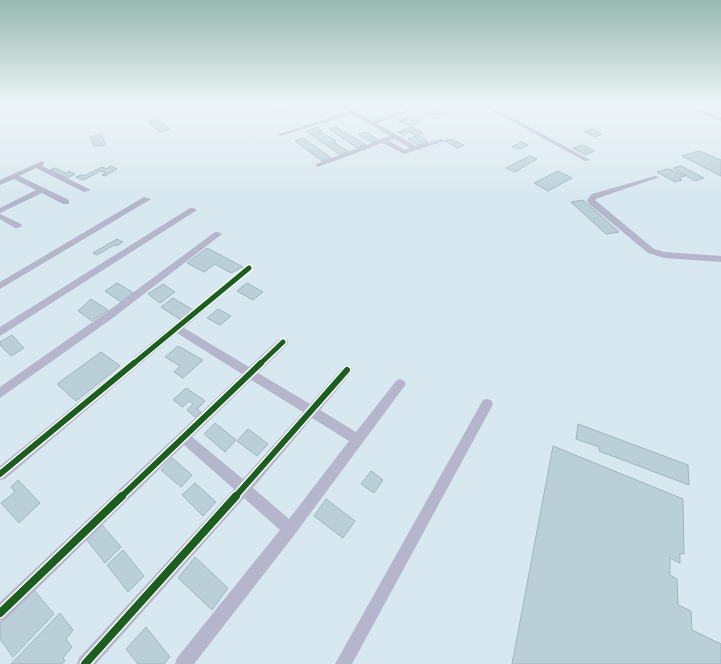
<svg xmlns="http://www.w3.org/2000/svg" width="721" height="664" viewBox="0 0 721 664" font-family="Lato,sans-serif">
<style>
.building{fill:#bbcfd8;stroke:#9eb5c0}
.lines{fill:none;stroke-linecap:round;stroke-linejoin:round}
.minor{fill:#b5b5cb;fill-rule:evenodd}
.cycleway-far2-casing{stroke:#fff;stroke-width:8}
.cycleway-far1-casing{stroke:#fff;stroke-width:9}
.cycleway-casing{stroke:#fff;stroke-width:11}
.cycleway-far2{stroke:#1b5e20;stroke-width:5}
.cycleway-far1{stroke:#1b5e20;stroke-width:6}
.cycleway{stroke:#1b5e20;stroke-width:8}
</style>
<rect width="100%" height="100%" fill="#d8e8f0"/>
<path class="building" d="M285,105H297L281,112L274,110Z
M437,107L450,113L444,116L431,110Z
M429,111L441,117L434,119L424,112Z
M407,117L420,121L412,126L399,122Z
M158,119L170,129L160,132L148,122Z
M317,127L322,131H319L336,141L333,142L349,152L341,155L306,131Z
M336,127L366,145L358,148L329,129Z
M412,127L423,133L418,135L428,142L419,145L416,144L408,139L416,136L409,132L403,135L398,132Z
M592,129L602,134L595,137L584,132Z
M366,132L379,140L372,143L358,134Z
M101,134L106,145L94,146L90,137Z
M303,138L331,158L322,161L295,141Z
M451,139L464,145L457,148L445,141Z
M521,142L528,145L519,149L512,147Z
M583,145L595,151L585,155L573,148Z
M699,151L721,160V176L682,156Z
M529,156L537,159L515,172L506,168Z
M111,166L117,169L105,176L102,175L106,173L101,171L83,180L76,177L81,175L84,176L102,167L106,169Z
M681,166L704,178L695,181L673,168Z
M55,168L66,173L69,171L75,174L67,178L50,170Z
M667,169L672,170L685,176L679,178L682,180L675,182L657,172Z
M558,171L572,178L548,191L534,183Z
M583,200L619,232L606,234L571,202Z
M117,239L123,242L116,246L114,245L97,255L93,253Z
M207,248L243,267L231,273L215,264L204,272L187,263Z
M117,283L134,293L121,302L105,291Z
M247,283L263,292L253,300L237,291Z
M163,284L175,292L160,303L148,294Z
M173,298L193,310L181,320L161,307Z
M91,299L108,310L92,321L78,311Z
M218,309L231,316L220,325L207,318Z
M12,335L24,348L11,356L0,345V342Z
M178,346L203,360L183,378L174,372L180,366L165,357Z
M101,352L120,366L76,401L57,384Z
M186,388L205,401L197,409L201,412L195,417L187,410L193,404L189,401L183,407L173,400Z
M215,423L236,440L225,452L204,434Z
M578,424L688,465L689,485L599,451V447L576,439Z
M248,429L268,444L257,456L237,441Z
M553,446L683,499L684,554L680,553V563L670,558V575L677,579L678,605L691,611L692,630L721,644V664H512Z
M172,458L192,475L181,487L161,470Z
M371,471L383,480L374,493L361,484Z
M18,480L40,503L19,523L1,503L15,492L11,487Z
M195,483L216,502L203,516L182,495Z
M326,499L355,521L343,538L314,516Z
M102,525L121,547L105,563L86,539Z
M123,550L144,576L128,592L107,565Z
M195,557L228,588L212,610L178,578Z
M34,590L54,614L13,657L0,639V623Z
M60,613L73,630L66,639L72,647L63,658L65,661L62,664H11Z
M146,627L170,657L164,664H138L126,649Z"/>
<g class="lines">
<path class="minor" d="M238,105H245L248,107L267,105L247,111Z
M338,105H345L372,121L422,105H430L376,123L416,146L442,139L445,141L404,154L383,143L318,167L316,166V164L390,136L352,114L281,136L276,135L348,112ZM394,139L410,148L405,150L389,141Z
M482,105H489L590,160L585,161Z
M679,105H687L721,117V121Z
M42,161L45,163L42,166L91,190L84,192L36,168L19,176L69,200V204H63L42,193L0,213V208L36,190L14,179L0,185V180Z
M655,176L660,177L598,198L595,200L654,249L664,252L721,256V262L664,258L648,253L589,204L587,200L592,194Z
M144,197L151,199L0,289V282Z
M190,208H193L197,210L0,336V327Z
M0,214L21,224L22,226L18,228H15L0,219Z
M215,232H218L222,234L110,320L0,398V387L104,314Z
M249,265L252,266L253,268L252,270L184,328L249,367L279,339H287L288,342L287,345L258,373L310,404L343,367L347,365L351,367L352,370L351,373L320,410L356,432L396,381L400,379L404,381L406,384L295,534L194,664H175L177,658L280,530L244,498L96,664H77L79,658L234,489L184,445L6,619L0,621V602L242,374L177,333L5,479L0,480V466L246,266ZM251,380L303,412L243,479L192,437ZM312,418L349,441L289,519L253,488Z
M487,399L491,400L493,404L491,408L352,664H335L483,400Z"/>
<g class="cycleway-far2-casing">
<path id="cycleway-far2" d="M133,364L249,268
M260,364L283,342"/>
</g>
<g class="cycleway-far1-casing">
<path id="cycleway-far1" d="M0,474L134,363
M121,497L261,363
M235,497L347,370"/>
</g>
<g class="cycleway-casing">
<path id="cycleway" d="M0,613L122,496
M85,664L236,496"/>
</g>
<use href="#cycleway-far2" class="cycleway-far2"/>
<use href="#cycleway-far1" class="cycleway-far1"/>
<use href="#cycleway" class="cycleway"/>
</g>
<linearGradient id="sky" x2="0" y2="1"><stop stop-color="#97b9af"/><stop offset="0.53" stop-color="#edf5f8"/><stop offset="1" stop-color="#edf5f8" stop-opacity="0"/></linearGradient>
<rect width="721" height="198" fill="url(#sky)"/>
</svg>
